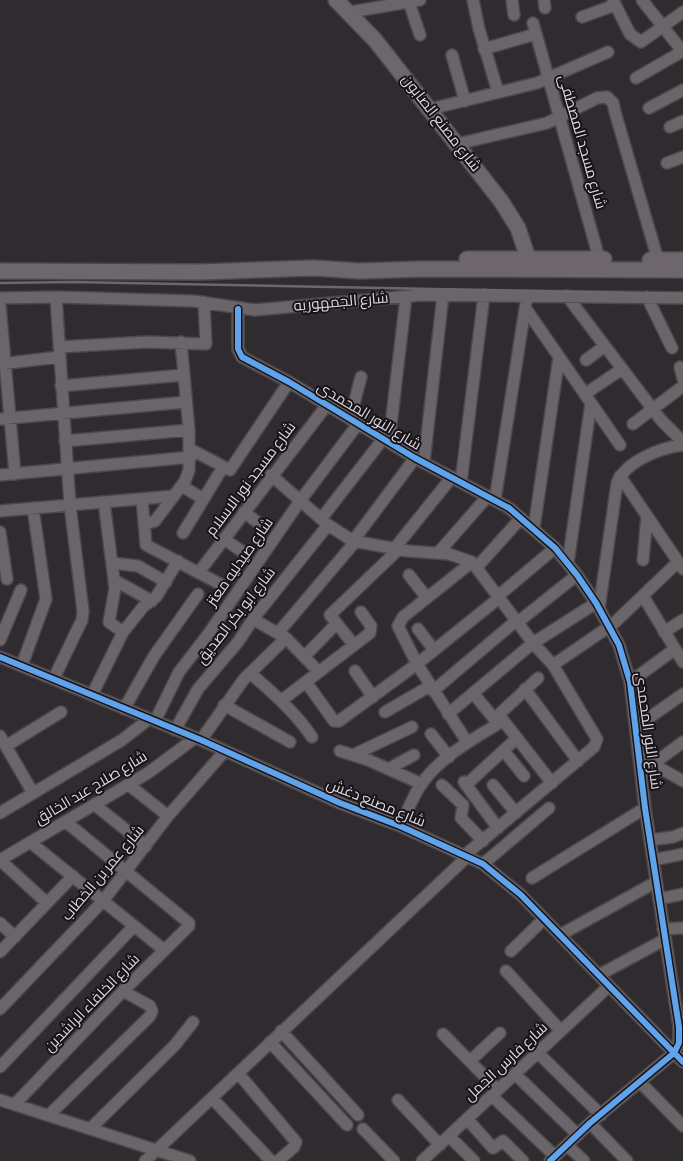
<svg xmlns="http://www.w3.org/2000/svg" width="683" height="1161" viewBox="0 0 683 1161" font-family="'Alegreya Sans',Cairo,sans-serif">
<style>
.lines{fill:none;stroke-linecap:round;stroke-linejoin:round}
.street-casing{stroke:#4b474b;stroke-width:14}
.secondary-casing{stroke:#4b474b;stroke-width:18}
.street{stroke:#696569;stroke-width:11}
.secondary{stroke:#6d676d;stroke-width:15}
.rail{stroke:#6b686b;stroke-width:2.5}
.cycleway-casing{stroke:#171317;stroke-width:9}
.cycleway{stroke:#60a3ed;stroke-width:6}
.labels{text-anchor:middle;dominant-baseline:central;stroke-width:4;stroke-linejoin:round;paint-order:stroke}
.street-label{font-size:15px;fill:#ded9de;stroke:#171317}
</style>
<rect width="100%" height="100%" fill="#2f2b2f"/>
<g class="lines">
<g class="street-casing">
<path id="street" d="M473,0L479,29L498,92
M512,0L514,15
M544,0L545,8
M613,0L630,34L641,42L683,12
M642,0L683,52
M409,2L420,35
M350,12L420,0
M582,17L615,5
M533,23L601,265
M484,49L536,34
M452,55L465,101
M636,78L683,51
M649,108L683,90
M430,109L537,83L608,52
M670,127L683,121
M457,144L547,123L597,98L607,97L613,103L615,112L658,260
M667,163L683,157
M567,296L661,420L683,442
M647,297L672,348
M0,298L56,297L193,301L255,310L422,295L683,298
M0,305L15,474
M238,309V349L242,357L289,382L415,458L509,508L555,548L577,575L596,603L619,645L630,682L645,808L679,1027V1043L674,1053L590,1123L550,1161
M526,309L620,445
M59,347L147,342L206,344L204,302
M586,360L605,346
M0,364L59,357
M680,367L683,379
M61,386L183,375
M585,394L622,369
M0,419L186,402
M350,419L361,377
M633,424L683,386
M65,441L189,430
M389,442L406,297
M190,449L230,470L289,382
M424,462L443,295
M0,475L191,457
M271,475L328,525L353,541L408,551L449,554L472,562L533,643L553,665L597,739L594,747L465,855
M620,476L683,569
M461,482L484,295
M182,486L203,499
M142,499L146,545L220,584
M495,500L527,296
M104,502L115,588L109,622L123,632
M0,511L174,496
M244,512L261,525
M321,519L383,439
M144,524L155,521L185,481L189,470V430L181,342
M534,528L559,357
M0,532L7,579
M183,533L223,467
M224,539L243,552
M353,541L415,458
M394,549L452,477
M438,553L488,496
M643,560L647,516
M113,563L138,566L166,582
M568,563L591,403
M477,567L521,518
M199,572L327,405
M409,575L427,598
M114,580L152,601
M498,596L555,548
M643,596L683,662
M599,609L617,483C626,461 660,448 683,445
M253,619L286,638L319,672
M518,622L577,575
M610,627L678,562
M418,629L434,650
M664,632L683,620
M278,633L355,542
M0,640L21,590
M354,645L330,615L398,550
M305,656L336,624
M0,657L201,740L340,803L400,826L483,864L521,895L683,1062
M22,665L46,599L33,508
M553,665L610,626
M355,671L373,697
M250,673C273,693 295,712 312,737
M54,678L82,620L83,611L70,505L56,297
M306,682L334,721H339L417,664L499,598
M630,682L675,649
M525,689L578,761
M433,691L517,620
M92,695L123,632L143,607L156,597L178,561
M282,700L370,633L371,626L361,612
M224,705L290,742
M124,709L154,656L198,594
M385,712L430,686
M448,714L533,643L596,603
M499,715L552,783
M494,719L538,678
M155,721L179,672L209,633L300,501L358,424
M636,727L683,694
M175,730L198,689L238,642L253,619L328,525
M431,734L449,757
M0,736L33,793
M201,740L244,679L286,638
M467,742L417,664L398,626L403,617L472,562
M6,746L61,712
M340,751L368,760L422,784
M504,751L524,776
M353,755L412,727
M640,757L683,781
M653,764L683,742
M390,768L414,755
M464,782L498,828
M129,785L168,816
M442,785L463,805L461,818L483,841
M466,785L517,738
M493,785L516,813
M95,805L146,846
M0,813L122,740L149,719
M400,826C406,814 411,802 417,791C434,761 468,742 496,725V721L473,693
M650,840L673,837L683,833
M30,842L164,950
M653,860L683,854
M483,864L549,808
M532,878L645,808
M659,899L683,894
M47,903L0,860L148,773L195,738
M0,923L15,937
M663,929L683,928
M560,935L656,882
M511,951L544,919
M0,952L73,876
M506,971L561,1031
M599,975L664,940
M0,1009L103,901L168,816L224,752
M281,1031L358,1115
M443,1034L498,1090
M270,1042L347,1125
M538,1053L601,1115
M470,1061L500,1033
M0,1067L134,926
M238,1073L296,1142L294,1147L278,1161
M515,1074L578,1135
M640,1082L683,1126
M492,1096L555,1156
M212,1098L271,1161
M0,1100L190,1161
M398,1100L440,1145
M15,1104L123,991L189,926V923L66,822
M49,1115L150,1016L152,1011L150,1006L123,991
M467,1119L493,1148L503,1141L523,1161
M590,1123L627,1161
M90,1129L175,1045L193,1022
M363,1129L394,1161
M449,1136L474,1161
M567,1145L584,1161
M145,1161L468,856
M422,1161L609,986"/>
</g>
<g class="secondary-casing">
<path id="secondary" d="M336,0L375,40L501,201L518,228L528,258
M467,259H604
M650,260H683
M0,271L200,272L314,268L359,271L422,269L683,270"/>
</g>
<use href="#street" class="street"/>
<use href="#secondary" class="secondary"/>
<path class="rail" d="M0,283L73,282L683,294"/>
<g class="cycleway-casing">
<path id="cycleway" d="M238,309V349L242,357L289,382L415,458L509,508L555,548L577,575L596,603L619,645L630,682L645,808L679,1027V1043L674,1053L590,1123L550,1161
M0,657L201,740L340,803L400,826L483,864L521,895L683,1062"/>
</g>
<use href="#cycleway" class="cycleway"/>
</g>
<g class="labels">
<g class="street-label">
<text transform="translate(441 123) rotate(52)">شارع مصنع الصابون</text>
<text transform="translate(582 142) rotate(74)">شارع مسجد المصطفى</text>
<text transform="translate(341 302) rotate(-5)">شارع الجمهوريه</text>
<text transform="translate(369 416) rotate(31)">شارع النور المحمدى</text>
<text transform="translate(251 479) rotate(-53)">شارع مسجد نور الاسلام</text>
<text transform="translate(240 562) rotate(-55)">شارع صيدليه معتز</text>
<text transform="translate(236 616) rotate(-52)">شارع ابو بكر الصديق</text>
<text transform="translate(648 731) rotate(82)">شارع النور المحمدى</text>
<text transform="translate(91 788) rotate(-31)">شارع صلاح عبد الخالق</text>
<text transform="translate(376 803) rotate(22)">شارع مصنع دغش</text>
<text transform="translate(103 873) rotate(-50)">شارع عمر بن الخطاب</text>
<text transform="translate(92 1003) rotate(-46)">شارع الخلفاء الراشدين</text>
<text transform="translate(506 1062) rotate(-43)">شارع فارس الجمل</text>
</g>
</g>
</svg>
